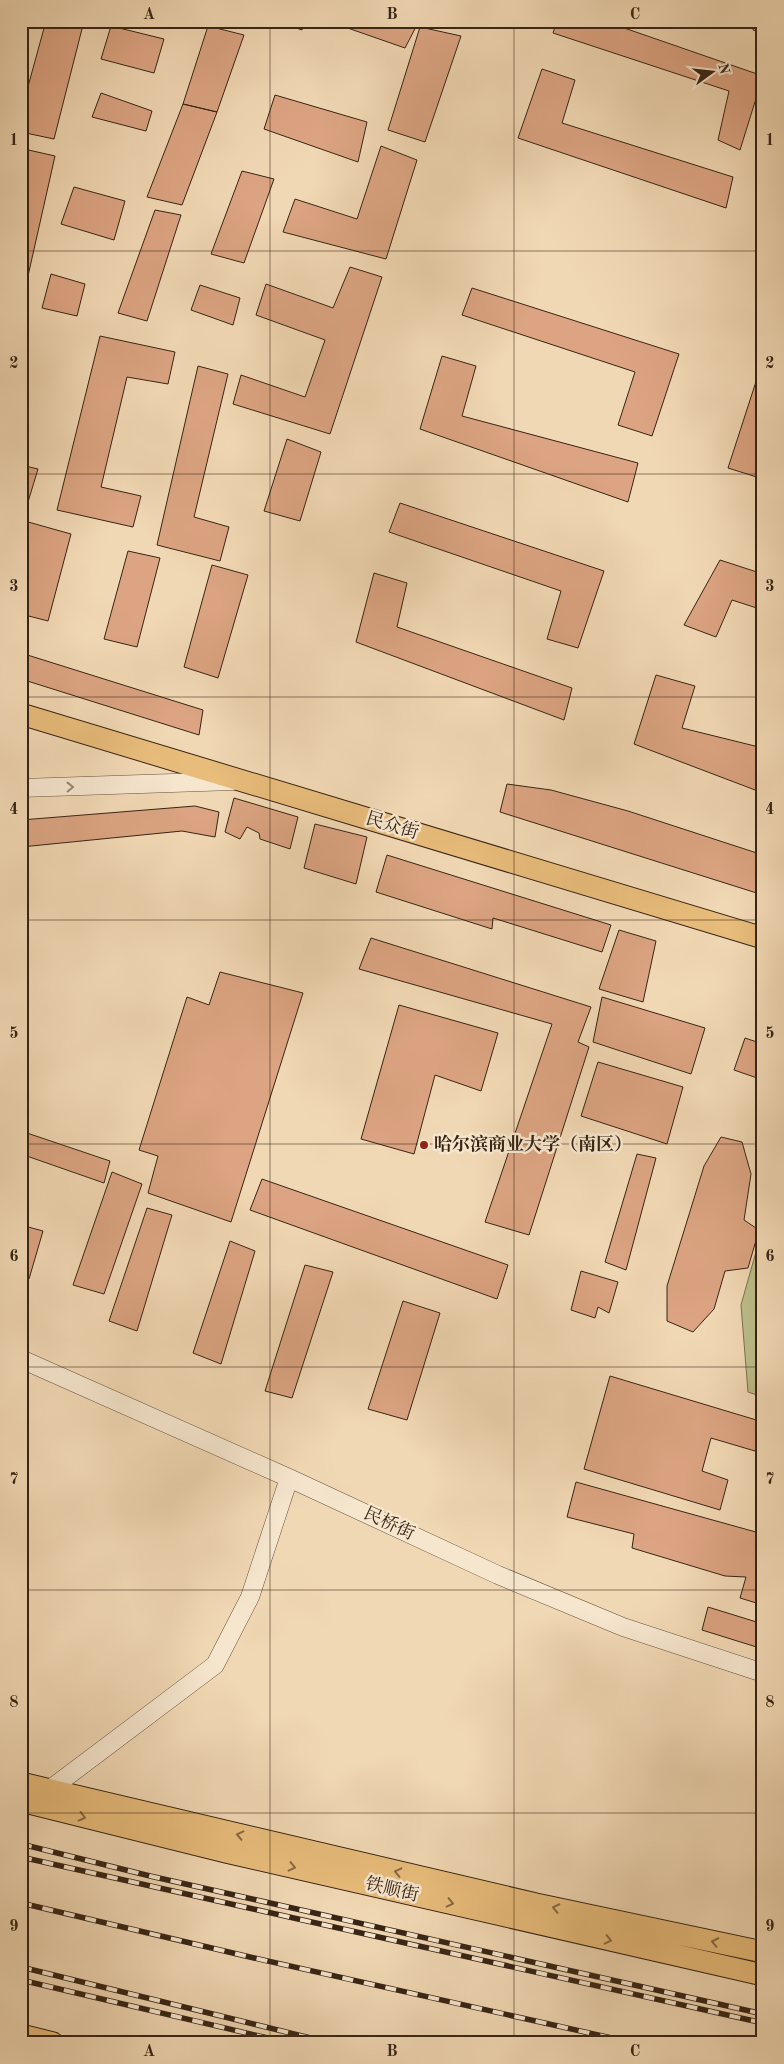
<svg xmlns="http://www.w3.org/2000/svg" width="784" height="2064" viewBox="0 0 784 2064" font-family="'Old Standard TT','Noto Serif SC',serif">
<style>
.green{fill:#bcbe8b;stroke:#7a7150}
.building{fill:#dca482;stroke:#372415}
.lines{fill:none;stroke-linecap:round;stroke-linejoin:round}
.minor-casing{stroke:#66513d;stroke-width:19}
.major-casing{stroke:#372415;stroke-width:23}
.minor{stroke:#f6e6ce;stroke-width:18}
.major{stroke:#e8bc7a;stroke-width:21}
.rail-casing{stroke:#372415;stroke-width:5.5}
.rail{stroke:#f6e6ce;stroke-width:4;stroke-dasharray:11;stroke-linecap:butt}
.oneway{stroke:#968572}
.oneway2{stroke:#876842}
.grid{fill:none;stroke:#372415;stroke-width:1;stroke-opacity:0.55}
.poi-dot{fill:#8f2418;stroke:#f6e6ce;stroke-width:2}
.labels{text-anchor:middle;dominant-baseline:central;stroke-width:5;stroke-linejoin:round;paint-order:stroke}
.street-label{font-size:18px;fill:#372415;stroke:#f6e6ce}
.poi-label{font-size:18px;font-weight:bold;fill:#372415;stroke:#f6e6ce;text-anchor:start}
.neatline{fill:none;stroke:#372415;stroke-width:2}
.grid-label{font-size:16px;text-anchor:middle;font-weight:bold;fill:#372415}
</style>
<rect width="100%" height="100%" fill="#f1d8b4"/>
<filter id="stains"><feTurbulence type="fractalNoise" baseFrequency=".004" numOctaves="4"/><feColorMatrix values="0 0 0 0 .2 0 0 0 0 .09 0 0 0 0 .02 0 0 0 .5 -.17"/></filter>
<radialGradient id="worn" r=".72"><stop offset=".6" stop-color="#630" stop-opacity="0"/><stop offset="1" stop-color="#630" stop-opacity=".3"/></radialGradient>
<path class="green" d="M763,1227V1397L748,1392L741,1305Z"/>
<path class="building" d="M46,21H84L54,139L21,132V112Z
M276,21H305L302,30Z
M340,21H419L405,48L339,25Z
M557,21H604L763,76L740,150L718,140L729,91L553,33Z
M755,21H763V33L753,30Z
M111,26L164,39L154,73L101,59Z
M208,26L244,35L217,112L183,104Z
M420,27L461,36L425,142L388,130Z
M542,69L575,80L562,123L733,177L726,208L518,138Z
M101,93L152,111L146,131L92,117Z
M275,95L367,122L358,162L264,129Z
M183,104L217,112L182,205L147,197Z
M381,146L417,160L386,259L283,232L295,199L357,219Z
M24,149L55,156L21,307V159Z
M242,171L274,179L244,263L211,254Z
M74,187L125,201L114,240L61,224Z
M155,210L181,215L147,321L118,313Z
M350,267L382,277L330,434L233,404L241,375L305,397L325,340L256,315L266,284L333,308Z
M51,274L85,284L77,316L42,308Z
M200,285L240,298L233,325L191,310Z
M472,288L679,354L652,436L618,425L635,372L462,315Z
M100,336L175,352L168,384L127,377L101,487L141,496L133,527L57,510Z
M442,356L476,366L462,416L638,463L628,502L420,429Z
M763,360V479L728,468Z
M198,366L228,374L194,517L229,527L220,561L157,545Z
M287,439L321,452L300,521L264,511Z
M21,465L38,469L28,502L21,500Z
M400,503L604,571L578,648L547,639L561,591L389,532Z
M21,520L71,534L48,621L21,614Z
M128,551L160,558L137,647L104,639Z
M720,560L763,574V610L732,600L716,637L684,625Z
M212,565L248,575L218,678L184,667Z
M374,573L407,583L397,627L572,688L564,720L356,642Z
M21,653L203,710L199,735L21,679Z
M656,675L695,686L682,728L763,748V793L634,744Z
M507,784L551,790L628,811L763,855V895L500,812Z
M234,798L298,817L290,849L260,839L259,833L247,827L240,839L225,832Z
M195,806L219,812L215,837L182,831L21,847V820Z
M315,824L367,837L356,884L304,868Z
M387,855L611,925L602,952L493,918L492,929L376,892Z
M619,930L656,941L643,1002L599,989Z
M371,938L591,1007L578,1042L589,1047L529,1235L485,1222L552,1024L359,969Z
M220,972L303,993L231,1222L148,1193L158,1156L139,1150L187,997L209,1005Z
M602,997L705,1028L691,1074L593,1042Z
M399,1005L498,1033L481,1091L435,1075L414,1154L361,1139Z
M745,1038L763,1044V1080L734,1070Z
M598,1062L683,1087L667,1144L581,1116Z
M21,1131L110,1161L104,1183L21,1154Z
M721,1137L742,1142L751,1174L744,1220L759,1230L748,1268L725,1271L714,1309L693,1332L667,1321V1286L704,1166Z
M637,1154L656,1158L626,1270L605,1262Z
M112,1172L142,1184L104,1294L73,1285Z
M262,1179L508,1265L497,1299L250,1210Z
M147,1208L172,1215L137,1331L109,1321Z
M21,1225L43,1231L29,1279L21,1277Z
M230,1241L255,1251L221,1364L193,1353Z
M305,1265L333,1272L292,1398L265,1391Z
M581,1271L618,1282L609,1313L598,1307L595,1318L571,1310Z
M403,1301L440,1313L407,1420L368,1409Z
M610,1376L763,1422L755,1451L711,1438L702,1471L728,1480L720,1510L584,1469Z
M576,1482L763,1534V1605L740,1598L746,1577L725,1576L632,1548L634,1534L567,1517Z
M708,1607L763,1624V1649L702,1630Z"/>
<g class="lines">
<g class="minor-casing">
<path id="minor" d="M21,788L233,781
M21,1359L289,1478L498,1575L623,1627L763,1673
M49,1790L215,1665L250,1597L289,1478"/>
</g>
<g class="major-casing">
<path id="major" d="M21,714L763,938
M21,1783L536,1904L763,1952
M21,1801L226,1852L763,1975
M21,2035L53,2043"/>
</g>
<use href="#minor" class="minor"/>
<use href="#major" class="major"/>
<g class="rail-casing">
<path id="rail" d="M21,1844L150,1876L763,2014
M21,1857L763,2023
M21,1903L254,1958L634,2043
M21,1967L331,2043
M21,1980L289,2043"/>
</g>
<use href="#rail" class="rail"/>
</g>
<defs><path id="oneway-chevron" d="M-2-3.5L2.5 0L-2 3.5" fill="none" stroke-width="1.6" stroke-linecap="round" stroke-linejoin="round" transform="scale(1.25)"/></defs>
<use class="oneway" href="#oneway-chevron" transform="translate(70 787) rotate(-1)"/>
<g class="oneway2">
<use href="#oneway-chevron" transform="translate(82 1817) rotate(14)"/>
<use href="#oneway-chevron" transform="translate(240 1835) rotate(-167)"/>
<use href="#oneway-chevron" transform="translate(292 1867) rotate(13)"/>
<use href="#oneway-chevron" transform="translate(398 1872) rotate(-167)"/>
<use href="#oneway-chevron" transform="translate(450 1903) rotate(13)"/>
<use href="#oneway-chevron" transform="translate(556 1908) rotate(-168)"/>
<use href="#oneway-chevron" transform="translate(608 1940) rotate(13)"/>
<use href="#oneway-chevron" transform="translate(715 1942) rotate(-168)"/>
</g>
<path class="grid" d="M270,21V2043M514,21V2043M21,251H763M21,474H763M21,697H763M21,920H763M21,1144H763M21,1367H763M21,1590H763M21,1813H763"/>
<circle class="poi-dot" cx="424" cy="1145" r="5"/>
<g class="labels">
<g class="street-label">
<text transform="translate(392 826) rotate(17)">民众街</text>
<text transform="translate(389 1524) rotate(25)">民桥街</text>
<text transform="translate(392 1890) rotate(13)">铁顺街</text>
</g>
<g class="poi-label">
<text x="434" y="1145">哈尔滨商业大学（南区）</text>
</g>
</g>
<rect width="784" height="2064" fill="none" stroke="#f1d8b4" stroke-width="55"/>
<g transform="translate(712 72) rotate(75)" stroke="#f6e6ce" stroke-width="4" paint-order="stroke">
<path d="M0-4L9 19L0 12L-9 19Z" fill="#372415"/>
<text y="-8" font-size="14" font-weight="bold" text-anchor="middle" fill="#372415">N</text>
</g>
<rect x="28" y="28" width="728" height="2008" class="neatline"/>
<g class="grid-label">
<text x="149" y="19">A</text>
<text x="392" y="19">B</text>
<text x="635" y="19">C</text>
<text x="14" y="145">1</text>
<text x="770" y="145">1</text>
<text x="14" y="368">2</text>
<text x="770" y="368">2</text>
<text x="14" y="591">3</text>
<text x="770" y="591">3</text>
<text x="14" y="814">4</text>
<text x="770" y="814">4</text>
<text x="14" y="1038">5</text>
<text x="770" y="1038">5</text>
<text x="14" y="1261">6</text>
<text x="770" y="1261">6</text>
<text x="14" y="1484">7</text>
<text x="770" y="1484">7</text>
<text x="14" y="1707">8</text>
<text x="770" y="1707">8</text>
<text x="14" y="1931">9</text>
<text x="770" y="1931">9</text>
<text x="149" y="2056">A</text>
<text x="392" y="2056">B</text>
<text x="635" y="2056">C</text>
</g>
<rect width="100%" height="100%" filter="url(#stains)"/>
<rect width="100%" height="100%" fill="url(#worn)"/>
</svg>
